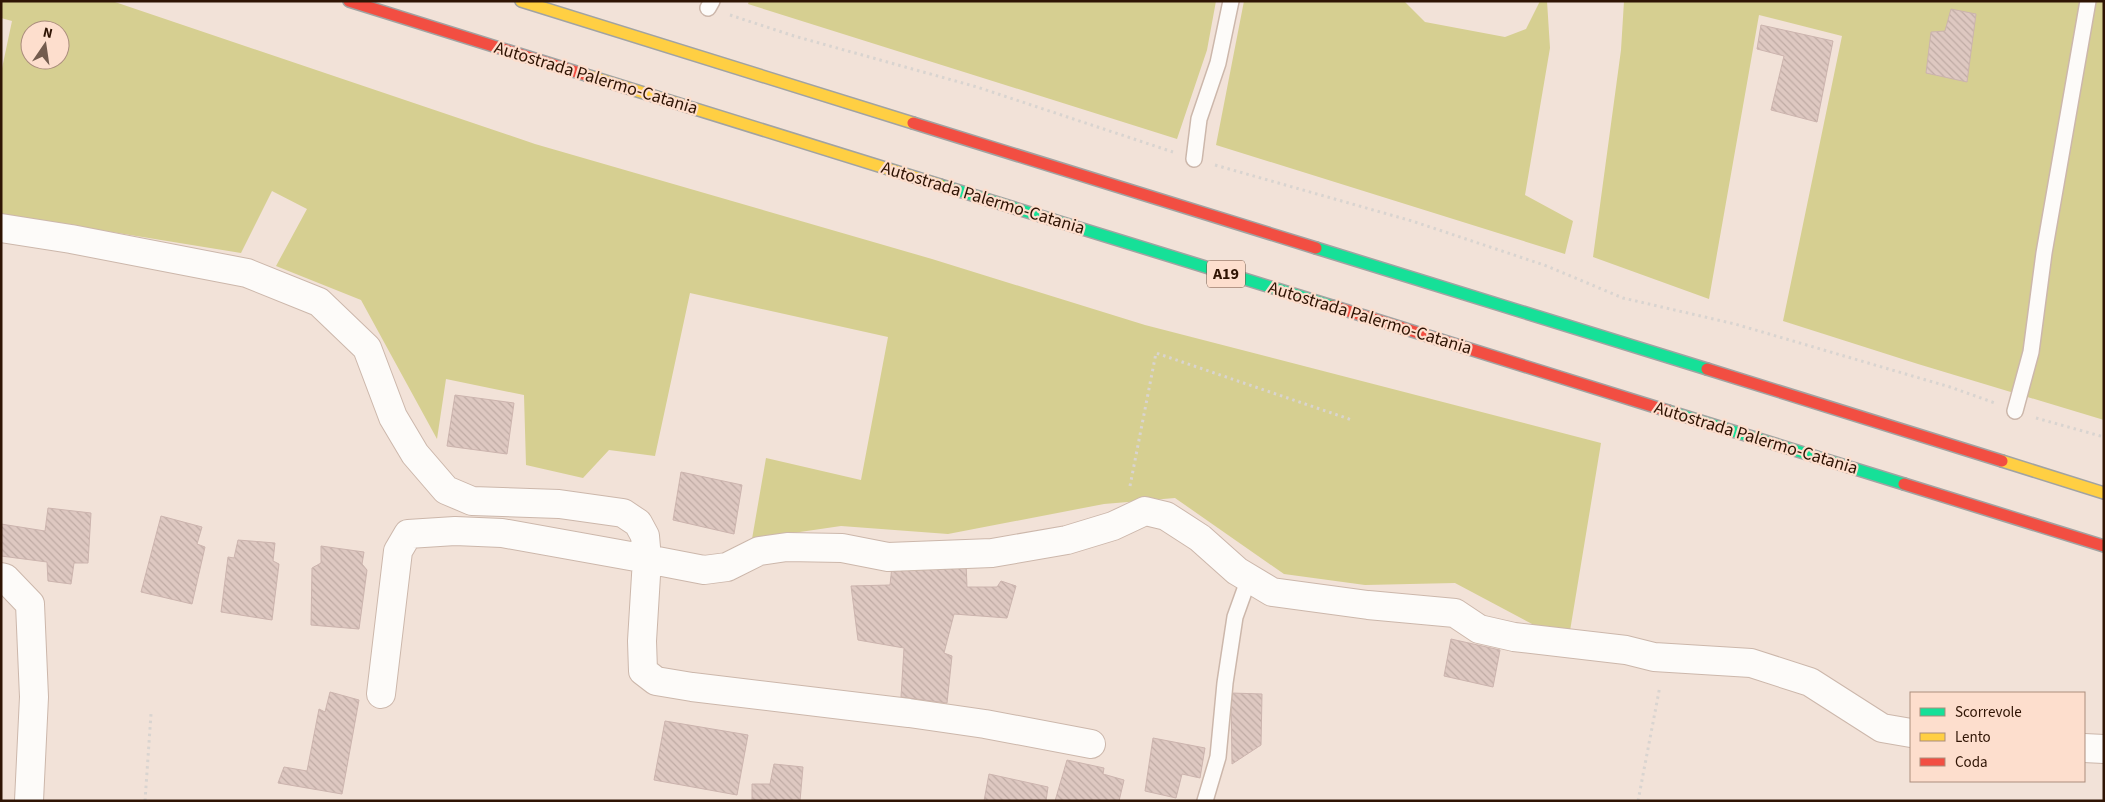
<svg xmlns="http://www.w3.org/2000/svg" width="2105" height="802" viewBox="0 0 2105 802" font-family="'Source Sans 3',sans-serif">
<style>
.green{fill:#d6cf91;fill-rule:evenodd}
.building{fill:url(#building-back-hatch);stroke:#ccb4ae}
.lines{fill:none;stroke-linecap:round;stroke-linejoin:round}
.lane-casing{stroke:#ccb7ab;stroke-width:18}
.street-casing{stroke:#ccb7ab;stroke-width:30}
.fast-casing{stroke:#a1a3a2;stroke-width:14}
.slow-casing{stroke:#a1a3a2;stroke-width:14}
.jam-casing{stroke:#a1a3a2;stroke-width:14}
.path{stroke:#d9d4d0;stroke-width:3;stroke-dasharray:2.5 4;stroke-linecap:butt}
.lane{stroke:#fdfbf9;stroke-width:15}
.street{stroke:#fdfbf9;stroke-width:28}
.fast{stroke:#16e098;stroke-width:11}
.slow{stroke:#ffcf43;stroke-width:11}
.jam{stroke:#f24e42;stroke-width:11}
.labels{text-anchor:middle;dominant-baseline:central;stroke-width:4.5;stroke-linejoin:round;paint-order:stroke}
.shield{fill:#fddecd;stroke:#6d5140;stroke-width:1}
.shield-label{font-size:16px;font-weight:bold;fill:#2f1404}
.street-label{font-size:18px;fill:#2f1404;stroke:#fddecd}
</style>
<defs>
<pattern id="building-back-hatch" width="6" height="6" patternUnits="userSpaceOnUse" patternTransform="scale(1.25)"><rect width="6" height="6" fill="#dec8c1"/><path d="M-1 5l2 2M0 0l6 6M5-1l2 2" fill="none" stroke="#bfaba4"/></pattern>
</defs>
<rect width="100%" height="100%" fill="#f2e2d8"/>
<path class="green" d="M1,1H112L535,144L932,259L1145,325L1601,443L1568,643L1455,583L1365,585L1284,574L1175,498L1104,504L948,534L841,526L752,539L766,458L861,480L888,337L690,293L655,456L609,450L583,478L526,465L524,395L446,379L437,439L361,300L276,266L307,209L272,191L241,253L1,214V73L12,21L1,18ZM30,30H60V60H30Z
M749,1H1216L1207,50L1177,139L748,4Z
M1244,1H1404L1425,22L1505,37L1526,29L1540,1H1547L1550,48L1525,195L1573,221L1565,254L1216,145Z
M1624,1H2104V420L1918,364L1783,321L1842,36L1759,15L1709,299L1593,257L1621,50Z"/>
<path class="building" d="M1951,9L1976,14L1967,82L1926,73L1931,32L1945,31Z
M1761,25L1833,41L1817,122L1771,110L1784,56L1757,49Z
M455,395L514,403L507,454L447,446Z
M681,472L742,485L734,534L673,520Z
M48,508L91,513L88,563H74L71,584L48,581L47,562L1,556V524L45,531Z
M161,516L202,527L197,544L205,547L192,604L141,592Z
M238,540L275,543L273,561L279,564L272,620L221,612L228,557L234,558Z
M321,546L364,552L362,564L367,570L359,629L311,625L312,568L321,563Z
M966,562L967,587H997L1001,581L1016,586L1007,618L954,614L944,653L952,656L947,703L901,697L904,648L858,640L851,586L890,585L892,566Z
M1451,639L1500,650L1493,687L1444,676Z
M330,692L359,700L342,794L278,783L284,767L307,771L319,709L325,712Z
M1231,693L1262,694L1261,745L1232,764Z
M665,721L748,735L737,795L654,780Z
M1153,738L1205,748L1200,778L1182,774L1176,798L1145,791Z
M1067,760L1104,768L1103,774L1124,780L1119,801H1055Z
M774,764L803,767L800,801H752V784H770Z
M989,774L1048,787L1046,801H984Z"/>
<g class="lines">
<g class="lane-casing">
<path id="lane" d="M708,8L712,1
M1194,159L1199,119L1218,63L1231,1
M2015,411L2031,352L2044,253L2088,1
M1205,801L1218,757L1225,683L1235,617L1249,578"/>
</g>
<g class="street-casing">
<path id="street" d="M1,228L71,239L247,273L319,302L367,348L393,417L415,454L446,490L472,501L559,504L623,513L638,523L645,536L647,559L704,570L727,567L759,551L787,547L842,548L888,557L992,553L1067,540L1113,526L1145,511L1166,516L1200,538L1237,571L1272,592L1368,605L1455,613L1479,629L1514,637L1626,650L1654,657L1751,663L1810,682L1882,728L1911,733
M1,577L5,578L30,604L34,697L29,801
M381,694L398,551L408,534L455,531L502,533L647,559L642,641L643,671L656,681L692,687L909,713L985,724L1091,744
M2084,748L2104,749"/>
</g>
<g class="fast-casing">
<path id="fast" d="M940,185L1332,306
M1316,248L1707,369
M1668,411L1904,484"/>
</g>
<g class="slow-casing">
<path id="slow" d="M521,1L913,123
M586,75L940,185
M2002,461L2104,493"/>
</g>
<g class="jam-casing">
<path id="jam" d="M349,1L586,75
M913,123L1316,248
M1332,306L1668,411
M1707,369L2002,461
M1904,484L2104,546"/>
</g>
<path class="path" d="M730,15L794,36L977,87L1173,152
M1215,165L1412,221L1544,265L1623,298L1735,324L1950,387L1995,403
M2036,418L2104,437
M1130,486L1156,353L1352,420
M145,801L151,714
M1638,801L1660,686"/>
<use href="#lane" class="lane"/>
<use href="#street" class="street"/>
<use href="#fast" class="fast"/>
<use href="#slow" class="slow"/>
<use href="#jam" class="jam"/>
</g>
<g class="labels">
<rect class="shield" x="1207" y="260.5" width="38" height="27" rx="4"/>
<g class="shield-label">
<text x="1226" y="274">A19</text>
</g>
<g class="street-label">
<text transform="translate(596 78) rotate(17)">Autostrada Palermo-Catania</text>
<text transform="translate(983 198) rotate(17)">Autostrada Palermo-Catania</text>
<text transform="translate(1370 318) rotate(17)">Autostrada Palermo-Catania</text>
<text transform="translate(1756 438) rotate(17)">Autostrada Palermo-Catania</text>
</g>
</g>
<rect width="2105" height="802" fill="none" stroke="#2f1404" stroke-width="5"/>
<rect x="1910" y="692" width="175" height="90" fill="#fddecd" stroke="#ab8d7d"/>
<rect x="1920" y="708" width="25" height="8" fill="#16e098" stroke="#ab8d7d"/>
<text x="1955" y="717" font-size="15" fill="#2f1404">Scorrevole</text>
<rect x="1920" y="733" width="25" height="8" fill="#ffcf43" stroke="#ab8d7d"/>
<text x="1955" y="742" font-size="15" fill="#2f1404">Lento</text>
<rect x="1920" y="758" width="25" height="8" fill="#f24e42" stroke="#ab8d7d"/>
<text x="1955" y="767" font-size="15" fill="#2f1404">Coda</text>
<g transform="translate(45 45) rotate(13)"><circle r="24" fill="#fddecd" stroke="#ab8d7d"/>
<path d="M0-4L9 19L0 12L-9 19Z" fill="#735c4e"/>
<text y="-8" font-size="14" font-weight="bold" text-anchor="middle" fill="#2f1404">N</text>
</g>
</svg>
